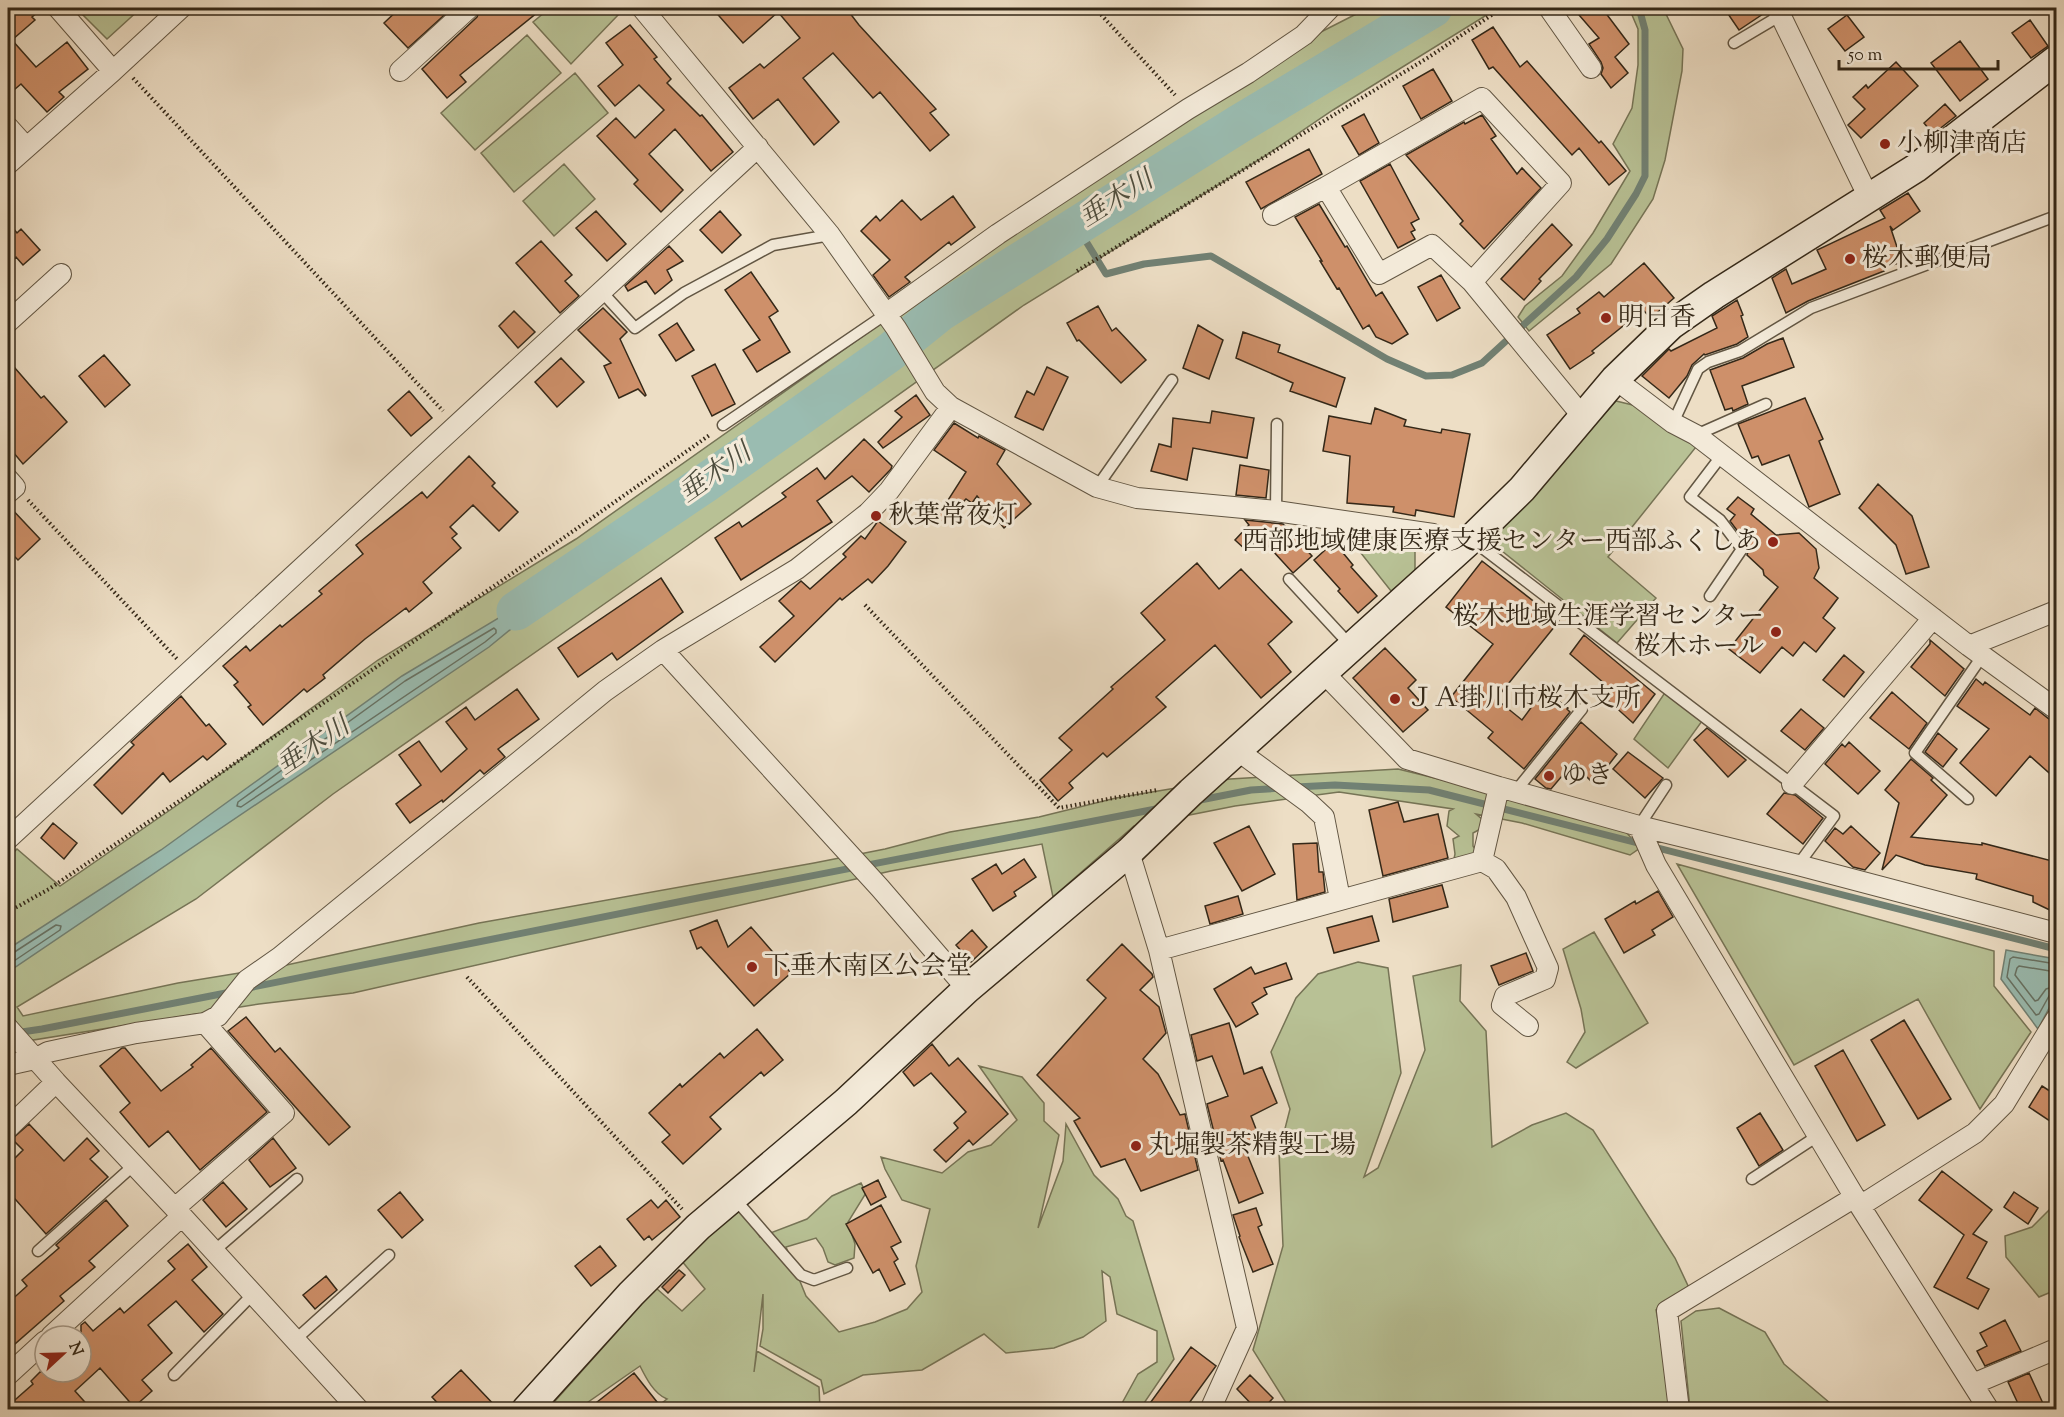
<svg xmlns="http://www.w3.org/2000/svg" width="2064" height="1417" viewBox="0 0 2064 1417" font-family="'Sorts Mill Goudy','Noto Serif JP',serif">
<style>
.green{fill:#b8c195;stroke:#767456;stroke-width:1.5}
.water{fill:#9abcb1;stroke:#718174;stroke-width:1.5}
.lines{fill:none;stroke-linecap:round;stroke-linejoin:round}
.shore{stroke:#677264;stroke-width:1.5}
.stream{stroke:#718174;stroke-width:7}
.river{stroke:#9abcb1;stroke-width:39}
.building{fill:#ce906a;stroke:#342818;stroke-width:1.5}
.lane-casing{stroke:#625643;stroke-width:13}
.street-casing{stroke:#625643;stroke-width:22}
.secondary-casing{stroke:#342818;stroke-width:31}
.path{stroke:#342818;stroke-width:4;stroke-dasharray:1.5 3;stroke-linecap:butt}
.lane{stroke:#f3ead9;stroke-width:10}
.street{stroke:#f3ead9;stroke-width:20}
.secondary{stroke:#f3ead9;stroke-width:28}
.poi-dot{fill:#8f2418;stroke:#f3ead9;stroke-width:2}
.labels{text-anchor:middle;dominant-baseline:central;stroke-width:6;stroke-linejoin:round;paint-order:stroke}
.poi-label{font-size:26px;fill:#342818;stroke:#f3ead9;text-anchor:start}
.water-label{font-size:27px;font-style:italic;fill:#4e4d3e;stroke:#f3ead9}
</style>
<rect width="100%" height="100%" fill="#eddec5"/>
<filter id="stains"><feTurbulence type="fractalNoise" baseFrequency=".00333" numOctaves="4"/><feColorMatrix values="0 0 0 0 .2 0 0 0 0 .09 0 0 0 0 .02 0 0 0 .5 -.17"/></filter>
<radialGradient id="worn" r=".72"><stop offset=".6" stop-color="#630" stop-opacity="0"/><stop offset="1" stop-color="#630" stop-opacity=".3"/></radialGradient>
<path class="green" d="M87,8H141L107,39L81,13Z
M550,8H613L619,14L571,64L533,22Z
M1368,8H1498L1333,110L1265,156L1024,305L687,546L333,794L196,899L17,1007L23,1016L178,983L282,966L479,923L814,863L885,849L950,832L1039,817L1116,798L1230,779L1398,769L1597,818L1626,832L1640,848L1630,855L1522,823L1476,814L1483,820L1484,827L1473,833V846L1477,852L1453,864L1455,854L1453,839L1459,836L1447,826L1449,811L1453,809L1339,792L1235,806L1134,826L1053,897L1042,844L891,871L353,993L259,1004L8,1044V858L17,849L60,886L186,799L378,660L576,539L948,276L1313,36Z
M1629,8H1663L1683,49L1682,71L1665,160L1653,199L1611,264L1529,331L1518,317L1525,306L1562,276L1593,233L1630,171L1613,144L1632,108L1638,65V29Z
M527,35L561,73L475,150L441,113Z
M575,73L608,113L514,192L481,153Z
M564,164L595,199L554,236L523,201Z
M1616,401L1641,407L1696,447L1608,557L1656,598L1617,643L1487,539L1529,499Z
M1345,533L1402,539L1415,552V572L1391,591Z
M1668,688L1705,717L1668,768L1634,739Z
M1677,864L1994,951V986L2031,1032L1980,1109L1918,999L1794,1065Z
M1594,932L1648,1023L1576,1068L1567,1062L1585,1032L1581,1009L1563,949Z
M1358,962L1388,968L1401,1073L1364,1177L1378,1168L1425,1050L1413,976L1461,965L1460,1001L1486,1031L1492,1147L1532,1125L1566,1113L1593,1130L1675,1258L1690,1290L1656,1310L1675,1409H1290L1253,1350L1283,1246L1279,1152L1290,1109L1271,1052L1296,998L1318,974Z
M979,1066L1022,1077L1044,1103V1121L1059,1135L1038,1228L1063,1161L1066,1124L1094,1175L1118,1199L1126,1216L1133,1221L1174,1359L1144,1403L1147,1409H1126L1121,1405L1138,1374L1157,1362V1331L1117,1314L1110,1277L1102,1271L1106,1321L1083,1337L1054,1348L1006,1353L984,1334L922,1370L863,1375L824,1394L821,1380L760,1346L763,1329V1294L754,1372L757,1351L819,1387L820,1409H654L667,1399C654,1394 646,1378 640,1366L578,1409L547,1410L656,1288L682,1311L705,1289L676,1254L737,1201L760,1237L807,1219L832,1196L861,1183L866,1193L848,1222L855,1244L854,1258L835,1265L828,1262L823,1248L816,1238L786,1247L806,1296L839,1332L875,1322L907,1309L922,1292L916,1266L930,1209L902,1200L885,1169L881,1157L942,1173L968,1152L991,1145L1017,1120Z
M2056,1203V1290L2039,1297L2006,1257L2005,1236L2032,1227Z
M1719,1308L1765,1332L1784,1364L1837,1409H1690L1681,1321L1696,1311Z"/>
<path class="water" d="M621,539L489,647L8,972V949L161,850L402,676L560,581Z
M2006,950L2056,959V995L2038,1029L2001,979Z"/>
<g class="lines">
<path class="shore" d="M494,628L496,630V633L485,642L241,807L237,806L238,802L405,681Z
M8,954L13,953L56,925L61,926L60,930L8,965
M2056,964L2013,957L2010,959L2007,977L2036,1015L2039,1014L2049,996L2056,993
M2056,972L2019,966L2017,968L2015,975L2035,1001L2038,1000L2046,989L2056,986"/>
<path class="stream" d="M1076,225L1106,274L1144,264L1211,256L1387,359L1426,376L1452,375L1482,363L1576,277L1607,239L1636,194L1645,176V30L1639,8
M1296,787L1335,785L1429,790L2056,949
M1195,801L1251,790L1282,788
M248,988L703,897L1161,808
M15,1033L42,1029L231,992"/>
<path class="river" d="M516,611L704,484L889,353L940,312L1239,124L1433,8"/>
</g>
<path class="building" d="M8,8H43L32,17L35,20L12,40L36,67L67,42L88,69L59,92L64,97L47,112L21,84L8,95Z
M400,8H452L408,48L384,23Z
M481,8H543L460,75L466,82L447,98L422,69L477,17Z
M712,8H846L859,25L936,109L930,113L949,135L930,151L880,92L873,98L833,53L803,78L839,122L814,145L778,99L753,119L729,88L760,64L764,68L800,38L778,12L743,43Z
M1573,8H1602L1629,44L1615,57L1628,73L1611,88L1601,74L1603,68L1601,62L1589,44L1599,38Z
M1724,8H1765L1766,12L1739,30Z
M1847,15L1864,37L1845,51L1828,29Z
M2030,20L2048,46L2031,58L2012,33Z
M630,25L657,57L654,59L671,79L667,83L700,116L702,115L733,152L711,171L675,129L649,154L683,190L661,212L634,184L638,180L597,136L616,118L635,138L664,110L639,85L615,106L598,86L623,65L606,43Z
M1493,27L1520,67L1527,61L1599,143L1601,141L1626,171L1609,185L1579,148L1572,155L1493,67L1489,69L1472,40Z
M1960,41L1988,79L1960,101L1931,63Z
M1896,62L1918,86L1861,138L1848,125L1865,109L1853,97L1866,85L1868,88Z
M1433,69L1452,101L1421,119L1403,86Z
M1945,104L1956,116L1933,134L1924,123Z
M1364,114L1379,143L1359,155L1342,126Z
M1482,115L1496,136L1491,139L1517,174L1522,168L1541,188L1484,249L1460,224L1463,221L1406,155L1464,122L1465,124Z
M1309,149L1322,174L1261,209L1246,182Z
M1390,164L1419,219L1411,223L1415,230L1411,232L1415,239L1398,248L1360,181Z
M1908,193L1920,211L1893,230L1890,226L1902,262L1883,268L1884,271L1808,301L1786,313L1772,278L1786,269L1792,284L1826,269L1817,250L1885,218L1880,210Z
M953,196L975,227L951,245L949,242L905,277L910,282L889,297L873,275L890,260L861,231L876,216L880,221L902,200L921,220Z
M1319,204L1345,247L1347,246L1376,296L1382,292L1408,334L1392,344L1376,337L1369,325L1363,329L1339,288L1337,289L1320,261H1322L1295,217Z
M596,211L626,244L607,261L576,228Z
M720,211L741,235L722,253L700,230Z
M8,222L17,233L21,229L40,250L23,265L16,257L8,265Z
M1552,224L1572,245L1539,279L1541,281L1524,300L1501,279Z
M541,241L572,275L565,281L579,296L560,313L516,263Z
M669,246L683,261L667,270L672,280L655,294L646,281L628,291L625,286Z
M1644,263L1674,298L1651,318L1643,310L1592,351L1594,353L1570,369L1547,335L1580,313L1577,309L1599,292L1604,297Z
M751,272L778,311L769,317L790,352L757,372L743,350L760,340L725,290Z
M1441,275L1460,308L1437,321L1418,287Z
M1737,300L1743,315L1741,316L1748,337L1737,344L1705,355L1704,354L1692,365L1687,376L1669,398L1642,376L1669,349L1671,351L1717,328L1712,316Z
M1098,306L1112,331L1116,328L1146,360L1121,383L1079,340L1077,341L1067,323Z
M603,308L627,332L620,339L646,395L645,396L638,389L619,398L604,366L611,363L578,330Z
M514,311L535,332L518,348L499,326Z
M677,323L694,350L676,361L659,335Z
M1198,325L1223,340L1209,379L1183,368Z
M1243,332L1280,345L1278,352L1345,378L1336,407L1290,391L1293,383L1236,358Z
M1783,338L1794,367L1742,386L1748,404L1733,411L1732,408L1725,410L1710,370L1743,358L1767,344Z
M104,355L130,385L105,407L79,376Z
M561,358L584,382L557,407L535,382Z
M8,360L41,398L44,396L67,422L23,464L8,446Z
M715,364L735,404L712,416L692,376Z
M1047,367L1068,377L1043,430L1015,417L1027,391L1034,395Z
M409,391L432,418L411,436L388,410Z
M916,395L930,415L883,448L878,442L902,417L895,411Z
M1805,398L1823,439L1819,441L1840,494L1809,507L1789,455L1762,465L1758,456L1752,458L1738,424Z
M1375,408L1406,420L1404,426L1441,433L1442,429L1470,434L1454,517L1416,510L1415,516L1393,512L1394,507L1347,503L1350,456L1323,451L1329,416L1371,424Z
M1212,411L1254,418L1247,458L1193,448L1187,480L1151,471L1159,444L1171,447L1173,418L1210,423Z
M954,423L978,438L979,436L1005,450L997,464L1031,504L1004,528L977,496L972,503L966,499L942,523L936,519L966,472L934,450Z
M864,439L892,466L891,469L869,492L852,476L817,501L832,522L741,580L715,538L739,522L742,527L786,497L782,493L817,468L825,479Z
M469,456L495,483L492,486L518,512L499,531L473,505L450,527L457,534L452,538L461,548L423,582L432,593L409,612L406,608L365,639L323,675L325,678L307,692L304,689L263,725L248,707L251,705L234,685L238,682L223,666L246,646L250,651L280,625L282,627L322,594L319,591L363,554L356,545L422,492L427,498Z
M1240,465L1269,470L1266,498L1236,495Z
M1878,484L1912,516L1929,567L1906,574L1896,545L1859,508Z
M1738,497L1754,509L1751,514L1776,535L1799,533L1816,549L1819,568L1814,578L1838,598L1823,618L1835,628L1816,652L1804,642L1793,656L1782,647L1760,673L1729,649L1778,587L1764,575L1763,570L1747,555L1749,549L1748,545L1730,521L1735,515L1727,509Z
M8,505L40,539L18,560L8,550Z
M1245,520L1283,524L1312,556L1293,573L1260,537L1247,551L1235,540L1249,525Z
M878,521L906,542L888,566L872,583L868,579L842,600L840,598L775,662L760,647L794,616L779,601L801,581L810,589L846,557L843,554L861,536L865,539Z
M1334,542L1353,565L1351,567L1377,596L1358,613L1338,591L1340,589L1314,560Z
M1482,561L1559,621L1496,699L1522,720L1544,690L1568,708L1567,709L1570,712L1524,769L1488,738L1493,732L1451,697L1493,644L1446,607Z
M1197,563L1219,589L1241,569L1292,622L1268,644L1291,672L1261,698L1215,645L1156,697L1166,707L1107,757L1103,753L1069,783L1073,788L1058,801L1040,780L1072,750L1059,738L1113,689L1111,687L1165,640L1141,613Z
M661,578L683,612L617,660L612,653L578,677L558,648Z
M1584,635L1655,694L1633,723L1601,694V688L1605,684L1570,654Z
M1930,640L1964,669L1945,696L1911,667L1930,644Z
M1385,648L1416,680L1408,688L1428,710L1403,732L1353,678Z
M1844,655L1864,672L1844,697L1823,680Z
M1976,679L1983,685L1985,682L2030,715L2035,708L2049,719L2056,721V779L2030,756L1996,796L1960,763L1989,729L1957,706Z
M517,689L539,719L498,749L505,757L484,774L480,770L443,802L442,800L410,823L396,804L421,785L399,755L419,741L441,772L467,749L446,722L466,707L475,720Z
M1892,692L1927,723L1909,749L1870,718Z
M181,696L206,726L209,724L226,744L207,760L203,756L170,782L163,773L122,814L94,785L134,745L131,742Z
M1801,709L1824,728L1805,750L1781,731Z
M1581,722L1617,754L1594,784L1573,763L1551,789L1546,788L1535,779Z
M1707,728L1746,760L1728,777L1694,740Z
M1938,733L1957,749L1943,767L1925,752Z
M1849,742L1880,771L1858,794L1825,764L1842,744L1845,747Z
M1628,752L1663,778L1645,798L1613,769Z
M1911,759L1933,778L1931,780L1947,795L1911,837L1982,845V843L2056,862V913L2033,902V896L1976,879L1977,874L1925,865L1896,855L1882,870L1899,803L1885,790Z
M1784,793L1795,795L1823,818L1803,844L1767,814Z
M1398,802L1404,822L1438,814L1448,858L1383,876L1369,810Z
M53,823L77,843L64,859L41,838Z
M1249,826L1275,874L1242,891L1214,843Z
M1851,826L1880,853L1865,870L1853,867L1825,841L1835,828L1843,834Z
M1317,843L1319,872H1323L1325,892L1297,900L1293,844Z
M1024,859L1036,877L1014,892L1016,896L993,911L972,879L996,864L1002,874Z
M1442,885L1448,907L1393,922L1389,899Z
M1658,891L1673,917L1652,930L1655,935L1624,953L1605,919L1635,901L1636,904Z
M1238,896L1243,914L1210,924L1205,906Z
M1372,916L1379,941L1334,953L1327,928Z
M717,920L728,947L751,927L791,973L754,1006L701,947L697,949L690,931Z
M972,930L987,947L971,962L956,945Z
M1122,944L1152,974L1153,977L1140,990L1159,1007L1166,1033L1143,1059L1158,1074L1180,1115L1185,1114L1198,1170L1141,1191L1125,1159L1101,1167L1074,1121L1080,1118L1037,1075L1106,998L1087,980Z
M1526,953L1533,971L1499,985L1491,966Z
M1286,963L1292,979L1264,988L1267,994L1252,1003L1258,1014L1236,1027L1214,989L1251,967L1255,974Z
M246,1017L275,1052L280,1048L350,1127L329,1145L229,1032L228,1031Z
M1904,1020L1951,1099L1918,1119L1871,1040Z
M1229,1023L1244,1074L1262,1067L1277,1103L1251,1116L1261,1142L1245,1149L1263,1193L1239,1203L1223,1160L1221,1161L1207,1104L1228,1096L1212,1056L1197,1061L1191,1035Z
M757,1029L783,1060L764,1076L761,1072L710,1117L721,1129L683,1164L662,1142L670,1135L649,1113L680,1084L682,1087L720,1053L724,1058Z
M932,1044L949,1066L958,1058L1008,1114L973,1145L969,1140L946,1162L934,1150L958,1128L954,1123L966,1112L931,1073L914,1086L903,1072Z
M122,1048H125L161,1091L193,1067L191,1065L211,1048L267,1112L200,1170L168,1131L149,1147L120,1112L130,1103L100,1066Z
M1843,1050L1885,1125L1857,1141L1815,1066Z
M2042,1086L2056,1095V1125L2029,1107Z
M1760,1113L1783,1150L1759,1166L1737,1128Z
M29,1124L64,1161L87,1138L99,1151L90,1159L108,1177L46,1234L8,1191V1165L23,1150L12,1139Z
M273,1138L296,1168L270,1187L249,1160Z
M1942,1171L1992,1210L1973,1234L1987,1242L1967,1278L1989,1289L1978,1309L1934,1287L1964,1235L1919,1200Z
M878,1180L886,1197L871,1205L862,1188Z
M223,1182L247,1209L226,1227L203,1200Z
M400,1192L423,1220L402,1238L378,1210Z
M2014,1192L2038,1208L2028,1224L2004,1207Z
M106,1200L128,1226L89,1261L95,1267L60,1296L64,1301L8,1350V1303L27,1286L22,1280L59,1248L56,1245Z
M651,1200L658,1208L666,1200L680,1217L652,1240L649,1236L644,1240L627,1219Z
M881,1205L901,1242L891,1247L898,1259L894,1262L905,1284L890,1291L879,1269L873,1273L846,1224Z
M1256,1208L1262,1225L1258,1227L1273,1264L1253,1272L1239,1237L1240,1236L1233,1215Z
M188,1244L207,1267L192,1280L223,1314L204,1332L176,1301L148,1325L172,1353L142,1380L152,1391L134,1407L100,1368L75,1391L92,1410H8V1406L33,1384L31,1381L40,1372H81V1325L85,1322L93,1331L120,1308L124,1313L175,1269L168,1261Z
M600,1246L616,1266L591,1286L575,1266Z
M679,1270L685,1275L668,1293L662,1287Z
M326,1276L337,1290L315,1309L303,1295Z
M2005,1320L2021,1351L1985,1366L1977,1351L1987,1346L1980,1333Z
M1191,1347L1216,1366L1184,1410H1145Z
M461,1370L499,1410H444L432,1397Z
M634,1373L657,1402L647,1410H587Z
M2029,1373L2046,1410H2021L2008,1382Z
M1250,1375L1273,1398L1262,1410H1257L1237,1389Z"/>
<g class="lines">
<g class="lane-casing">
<path id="lane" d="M1734,43L1781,15
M601,291L635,328L684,293L773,245L830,235
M1673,423L1698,369L1708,362L1740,351L1811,308L2056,216
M723,425L886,314
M1696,435L1766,404
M1097,487L1172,380
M1276,511L1277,424
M1472,540L1834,816L1798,865
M1289,579L1351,646
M1710,596L1742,549L1720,520L1690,497L1722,455
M1515,792L1582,709
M1968,799L1915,753L1983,655
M1639,826L1666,785
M1752,1179L1819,1135
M735,1199L801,1275L814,1280L847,1268
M38,1251L134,1165
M214,1251L297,1179
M295,1340L389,1255
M174,1375L253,1294"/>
</g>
<g class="street-casing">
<path id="street" d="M58,8L113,71
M642,8L830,235L896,328L935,392L951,407L1097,487L1137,498L1276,511L1433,534L1447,541L1457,551
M1549,8L1591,68
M1777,8L1869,198
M400,71L469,8
M8,127L26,147
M8,164L113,71L181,8
M1326,187L1379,274L1432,245L1472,282L1583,417
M1273,215L1326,187L1482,98L1561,183L1472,282
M886,314L998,234L1188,109L1248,73L1304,35L1330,8
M8,322L61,274
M1615,379L1673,423L1696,435L1969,646L2056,709
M8,479L15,487L8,493
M1969,646L2056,611
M663,650L880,888L967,989
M1323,672L1407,759L1499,787L1639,826L1798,865L2056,933
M1237,750L1309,803L1324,817L1340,899
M1792,784L1933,618
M1639,826L1656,865L1860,1206L1989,1410
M8,839L758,147
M1129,852L1159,950L1247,1328L1210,1410
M1482,861L1496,869L1516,897L1548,968L1545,979L1505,996L1502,1005L1528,1026
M1159,950L1482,861L1499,787
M8,1028L56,1082L182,1216L359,1410
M8,1065L35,1059L48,1052L136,1033L205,1023L218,1016L247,980L280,957L605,691L663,650L797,569L868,513L889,491L951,407
M8,1128L56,1082
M1860,1206L1975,1133L2004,1104L2056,1019
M175,1208L284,1113L205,1023
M51,1336L182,1216
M8,1375L45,1341
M1973,1384L2056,1349
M1679,1410L1667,1311L1855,1197"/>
</g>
<g class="secondary-casing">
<path id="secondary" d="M526,1410L631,1294L698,1227L846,1102L967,989L1129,852L1191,792L1471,539L1522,489L1615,379L1671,325L1714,295L1916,168L2056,60"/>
</g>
<path class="path" d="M1095,8L1175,95
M133,78L443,411
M1077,271L1429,57L1502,8
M28,500L177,659
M865,605L1059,808L1157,790
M8,912L49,889C271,739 493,589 711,434
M467,977L682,1209"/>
<use href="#lane" class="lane"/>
<use href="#street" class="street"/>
<use href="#secondary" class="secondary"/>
</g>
<g class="poi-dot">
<circle cx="1885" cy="144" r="6"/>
<circle cx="1850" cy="259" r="6"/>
<circle cx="1606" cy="318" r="6"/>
<circle cx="876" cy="516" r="6"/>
<circle cx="1773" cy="542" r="6"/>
<circle cx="1776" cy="632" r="6"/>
<circle cx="1395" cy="699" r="6"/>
<circle cx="1549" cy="776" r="6"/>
<circle cx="752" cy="967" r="6"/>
<circle cx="1136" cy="1146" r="6"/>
</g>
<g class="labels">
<g class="poi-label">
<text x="1897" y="144">小柳津商店</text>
<text x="1862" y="259">桜木郵便局</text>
<text x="1618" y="318">明日香</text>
<text x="888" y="516">秋葉常夜灯</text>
<text x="1761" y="542" text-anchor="end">西部地域健康医療支援センター西部ふくしあ</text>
<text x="1764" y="617" text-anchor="end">桜木地域生涯学習センター<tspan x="1764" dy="30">桜木ホール</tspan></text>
<text x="1407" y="699">ＪＡ掛川市桜木支所</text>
<text x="1561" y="776">ゆき</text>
<text x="764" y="967">下垂木南区公会堂</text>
<text x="1148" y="1146">丸堀製茶精製工場</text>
</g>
<g class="water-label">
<text transform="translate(1117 200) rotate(-32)">垂木川</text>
<text transform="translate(716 474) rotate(-35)">垂木川</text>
<text transform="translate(314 747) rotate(-34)">垂木川</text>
</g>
</g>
<rect width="2064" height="1417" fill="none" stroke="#eddec5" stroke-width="30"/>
<rect x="9" y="9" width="2046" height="1399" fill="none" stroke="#342818" stroke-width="3"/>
<rect x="15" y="15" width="2034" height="1387" fill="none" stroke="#342818" stroke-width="1.5"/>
<g transform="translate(63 1354) rotate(68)"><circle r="28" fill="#f3ead9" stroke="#a79c8c" stroke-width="1.5"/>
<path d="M0-4.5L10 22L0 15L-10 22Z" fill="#8f2418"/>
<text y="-9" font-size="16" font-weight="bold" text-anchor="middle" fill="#342818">N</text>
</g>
<path d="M1839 60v9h159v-9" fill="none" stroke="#342818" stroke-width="3"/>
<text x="1848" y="60" font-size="18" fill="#342818" stroke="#f3ead9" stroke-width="4.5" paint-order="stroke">50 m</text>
<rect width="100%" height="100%" filter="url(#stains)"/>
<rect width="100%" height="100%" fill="url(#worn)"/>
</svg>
